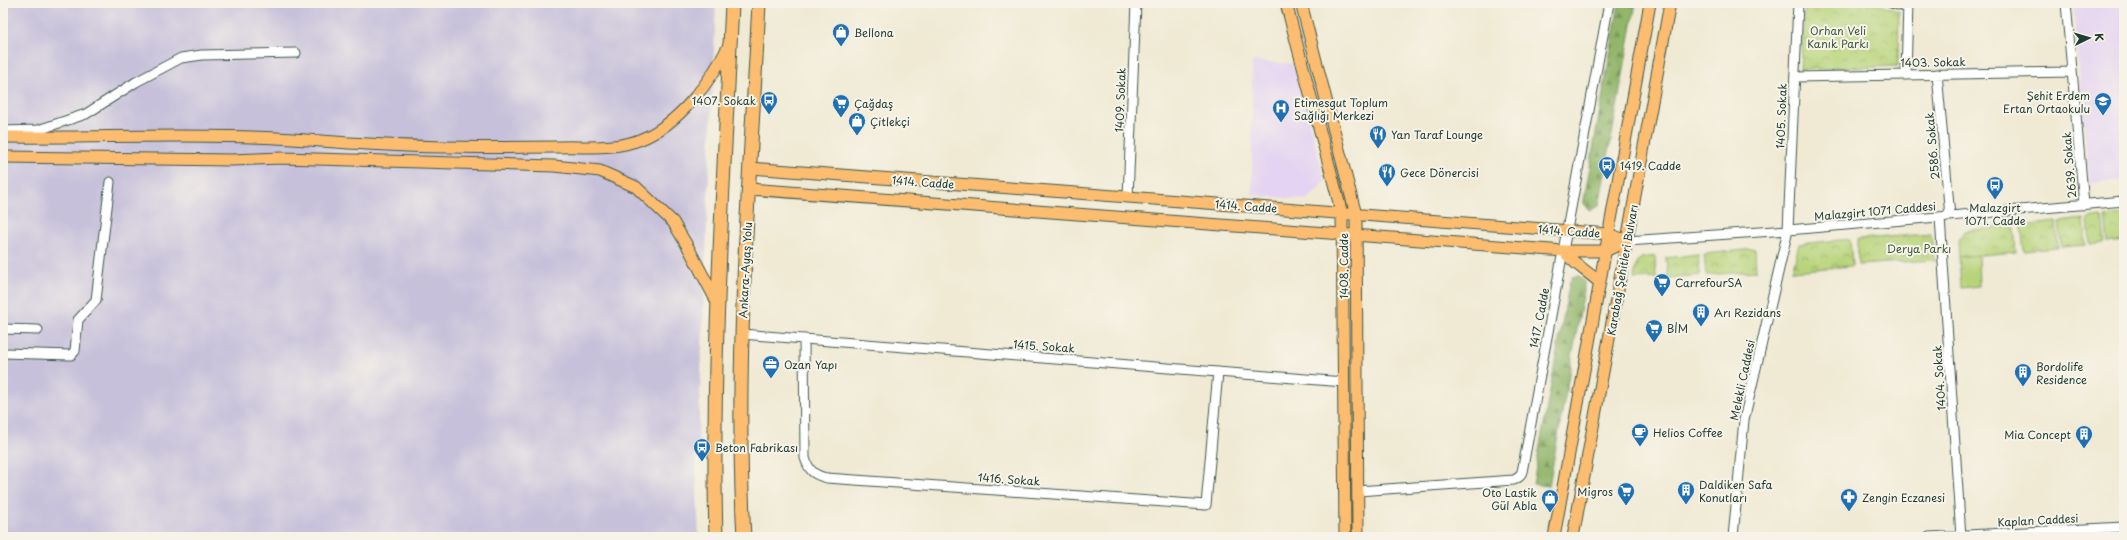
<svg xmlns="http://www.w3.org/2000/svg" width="2127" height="540" viewBox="0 0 2127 540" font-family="'Playpen Sans',sans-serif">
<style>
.built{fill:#e4d3f2}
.industrial{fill:#c6c0da}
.forest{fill:url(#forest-firs);stroke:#587a4f}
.park{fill:url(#park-crowns);stroke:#6c8857}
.garden{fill:#b8d47a;stroke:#6c8857}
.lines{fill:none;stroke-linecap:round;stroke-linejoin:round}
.minor-casing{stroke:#3e574c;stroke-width:11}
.major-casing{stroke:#3e574c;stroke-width:13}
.highway-casing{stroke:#3e574c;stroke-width:15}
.minor{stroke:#fff;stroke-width:9}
.major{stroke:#fcbd6f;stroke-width:11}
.highway{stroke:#fcbd6f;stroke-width:13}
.labels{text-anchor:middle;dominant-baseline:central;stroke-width:4;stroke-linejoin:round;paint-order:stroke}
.park-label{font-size:11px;fill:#3e5b42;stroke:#f7f3e8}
.poi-label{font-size:11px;fill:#1f3d34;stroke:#f7f3e8;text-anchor:start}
.street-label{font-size:11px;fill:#1f3d34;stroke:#f7f3e8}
</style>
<defs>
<pattern id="forest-firs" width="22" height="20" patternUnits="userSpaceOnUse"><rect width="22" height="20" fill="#92b66a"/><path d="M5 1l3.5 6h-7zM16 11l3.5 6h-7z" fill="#779558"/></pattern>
<pattern id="park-crowns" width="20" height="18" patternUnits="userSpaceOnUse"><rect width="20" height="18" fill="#b8d47a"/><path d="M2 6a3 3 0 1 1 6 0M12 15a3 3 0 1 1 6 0" fill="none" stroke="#95ad65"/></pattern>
</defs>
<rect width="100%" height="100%" fill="#f7f3e8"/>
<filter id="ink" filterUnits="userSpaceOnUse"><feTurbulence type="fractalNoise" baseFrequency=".025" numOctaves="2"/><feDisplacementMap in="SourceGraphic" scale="8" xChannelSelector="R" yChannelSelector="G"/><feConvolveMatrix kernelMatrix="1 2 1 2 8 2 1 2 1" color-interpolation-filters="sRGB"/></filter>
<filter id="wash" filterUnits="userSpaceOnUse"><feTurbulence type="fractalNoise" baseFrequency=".012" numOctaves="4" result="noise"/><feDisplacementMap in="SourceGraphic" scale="16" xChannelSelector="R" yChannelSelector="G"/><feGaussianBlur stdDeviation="0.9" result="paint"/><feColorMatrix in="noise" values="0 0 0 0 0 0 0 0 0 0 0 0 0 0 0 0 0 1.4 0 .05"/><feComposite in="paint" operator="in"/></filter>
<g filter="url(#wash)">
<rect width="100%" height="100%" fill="#f0ead4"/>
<path class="built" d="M2073,3H2124V180L2089,183Z
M1252,61L1294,64L1325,182L1307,200L1252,195Z"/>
<path class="industrial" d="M3,3H716L698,444L695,452L699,537H3Z"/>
<path class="forest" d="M1619,3H1636L1599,206L1590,210L1584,204V200Z
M1579,276L1584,281V290L1549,486L1533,484L1569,285L1572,277Z"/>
<path class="park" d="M1805,3H1872L1899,11L1898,66L1800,70Z
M2122,215L2124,216V241L2108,243L2105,217Z
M2102,217L2105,243L2090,245L2088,219Z
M2084,219L2086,245L2061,247L2059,222Z
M2056,222L2058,248L2024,251L2021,226Z
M2014,226L2016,252L1959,257L1958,240L1964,231Z
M1931,234L1934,260L1858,265V239Z
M1850,239L1852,266L1792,271L1799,244Z
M1755,249L1756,271L1706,275L1704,254Z
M1698,254L1700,275L1668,278L1666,258Z
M1655,256L1656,278L1634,279L1637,261L1642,258Z"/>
<path class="garden" d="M1978,255L1979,286L1961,288L1959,257Z"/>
</g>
<g filter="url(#ink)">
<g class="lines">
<g class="minor-casing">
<path id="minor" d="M1891,3L1908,8
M2066,3L2084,205
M1937,74L1950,216
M1906,75L1908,3
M1795,77L2072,72
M3,131L38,130L86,114L136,82L181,58L202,55L296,53
M1128,197L1136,3
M1940,217L1961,537
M1627,241L1788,230L2124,201
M3,329L38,330
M742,334L1344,382
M804,339L805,458C809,471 814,475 827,478L1206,505L1218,372
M3,353L71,355L75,351L78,320L96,300L110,182
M1358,491L1514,480L1519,477L1522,472L1609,3
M1733,537L1744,420L1788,230L1798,3
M1929,537L2124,527"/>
</g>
<g class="major-casing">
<path id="major" d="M1286,3L1342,214L1345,537
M1301,3L1356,215L1358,537
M3,137C86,138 169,134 252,137C290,138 329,142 368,144C431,148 495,148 558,147C585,146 614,150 639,140C679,125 712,80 730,43
M3,157L233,160L282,158L554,166L600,171L636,187L673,222L688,247L718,304
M750,168L1609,234L1627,241
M749,189L1564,251H1605L1627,241
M1564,251C1574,265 1588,271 1600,283
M1554,537L1650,3
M1573,537L1670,3"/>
</g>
<g class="highway-casing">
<path id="highway" d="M716,537C711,359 724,181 732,3
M744,537C734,359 750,180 759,3"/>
</g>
<use href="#minor" class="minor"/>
<use href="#major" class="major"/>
<use href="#highway" class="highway"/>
</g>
</g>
<defs>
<g id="shop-pin" transform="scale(0.9)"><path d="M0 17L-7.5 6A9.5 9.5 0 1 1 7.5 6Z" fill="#1f6fb2" stroke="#f7f3e8"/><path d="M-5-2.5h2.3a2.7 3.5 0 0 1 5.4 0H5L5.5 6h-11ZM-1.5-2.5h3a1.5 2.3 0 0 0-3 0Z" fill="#fff"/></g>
<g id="bus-pin" transform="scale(0.9)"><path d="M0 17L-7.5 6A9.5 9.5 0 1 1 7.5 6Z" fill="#1f6fb2" stroke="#f7f3e8"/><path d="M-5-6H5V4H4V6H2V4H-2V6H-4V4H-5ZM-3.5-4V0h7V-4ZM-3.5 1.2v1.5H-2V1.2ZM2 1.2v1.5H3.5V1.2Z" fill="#fff"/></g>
<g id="school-pin" transform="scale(0.9)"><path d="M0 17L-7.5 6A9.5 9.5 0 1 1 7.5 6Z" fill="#1f6fb2" stroke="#f7f3e8"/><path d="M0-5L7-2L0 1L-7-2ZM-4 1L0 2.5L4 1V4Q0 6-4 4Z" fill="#fff"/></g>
<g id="supermarket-pin" transform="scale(0.9)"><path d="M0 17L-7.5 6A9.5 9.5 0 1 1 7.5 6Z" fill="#1f6fb2" stroke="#f7f3e8"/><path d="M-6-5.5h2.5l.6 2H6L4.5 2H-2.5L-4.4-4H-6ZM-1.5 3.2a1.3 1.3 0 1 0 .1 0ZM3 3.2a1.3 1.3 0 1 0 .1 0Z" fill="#fff"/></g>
<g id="hospital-pin" transform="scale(0.9)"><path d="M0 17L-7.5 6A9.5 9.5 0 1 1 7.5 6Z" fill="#1f6fb2" stroke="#f7f3e8"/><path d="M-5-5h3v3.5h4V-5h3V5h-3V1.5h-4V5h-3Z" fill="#fff"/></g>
<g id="restaurant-pin" transform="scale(0.9)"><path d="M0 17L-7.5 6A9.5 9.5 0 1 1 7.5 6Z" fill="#1f6fb2" stroke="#f7f3e8"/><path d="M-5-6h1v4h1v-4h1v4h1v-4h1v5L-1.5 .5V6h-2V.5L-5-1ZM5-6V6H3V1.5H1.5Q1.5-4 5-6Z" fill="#fff"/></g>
<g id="building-pin" transform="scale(0.9)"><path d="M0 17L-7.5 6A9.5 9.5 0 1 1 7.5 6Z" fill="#1f6fb2" stroke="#f7f3e8"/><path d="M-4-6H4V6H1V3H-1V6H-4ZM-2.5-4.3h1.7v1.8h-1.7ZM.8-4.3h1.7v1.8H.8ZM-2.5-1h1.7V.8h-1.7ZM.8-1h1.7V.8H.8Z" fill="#fff"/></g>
<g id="office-pin" transform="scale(0.9)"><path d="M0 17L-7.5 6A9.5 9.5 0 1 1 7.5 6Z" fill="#1f6fb2" stroke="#f7f3e8"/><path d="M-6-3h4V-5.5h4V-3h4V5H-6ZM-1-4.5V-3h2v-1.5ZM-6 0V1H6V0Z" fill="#fff"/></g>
<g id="cafe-pin" transform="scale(0.9)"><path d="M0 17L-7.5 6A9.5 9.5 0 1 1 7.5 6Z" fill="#1f6fb2" stroke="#f7f3e8"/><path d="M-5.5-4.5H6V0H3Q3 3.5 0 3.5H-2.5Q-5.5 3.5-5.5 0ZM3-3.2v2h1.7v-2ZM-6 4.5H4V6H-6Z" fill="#fff"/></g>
<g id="pharmacy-pin" transform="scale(0.9)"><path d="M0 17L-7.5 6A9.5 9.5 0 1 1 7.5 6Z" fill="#1f6fb2" stroke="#f7f3e8"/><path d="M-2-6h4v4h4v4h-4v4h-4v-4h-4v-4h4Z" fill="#fff"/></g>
</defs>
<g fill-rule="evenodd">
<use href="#shop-pin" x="841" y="32"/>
<use href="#bus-pin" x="769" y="100"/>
<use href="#school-pin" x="2103" y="101"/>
<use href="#supermarket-pin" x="841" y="103"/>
<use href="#hospital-pin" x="1281" y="108"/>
<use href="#shop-pin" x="857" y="121"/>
<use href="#restaurant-pin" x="1378" y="134"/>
<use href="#bus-pin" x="1607" y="165"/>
<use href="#restaurant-pin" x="1387" y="172"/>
<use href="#bus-pin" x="1995" y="185"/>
<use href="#supermarket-pin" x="1662" y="282"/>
<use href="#building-pin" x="1701" y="312"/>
<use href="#supermarket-pin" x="1654" y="328"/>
<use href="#office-pin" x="771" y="364"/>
<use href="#building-pin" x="2023" y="372"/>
<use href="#cafe-pin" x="1640" y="432"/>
<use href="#building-pin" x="2084" y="434"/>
<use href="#bus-pin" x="702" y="447"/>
<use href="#building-pin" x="1686" y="490"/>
<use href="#supermarket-pin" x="1626" y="491"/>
<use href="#pharmacy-pin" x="1849" y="497"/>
<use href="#shop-pin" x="1550" y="498"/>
</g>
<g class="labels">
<g class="park-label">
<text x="1838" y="30">Orhan Veli<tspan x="1838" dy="13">Kanık Parkı</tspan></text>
<text x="1919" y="248">Derya Parkı</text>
</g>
<g class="poi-label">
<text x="854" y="32">Bellona</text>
<text x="2090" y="95" text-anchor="end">Şehit Erdem<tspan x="2090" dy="13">Ertan Ortaokulu</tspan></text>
<text x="756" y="100" text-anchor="end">1407. Sokak</text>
<text x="1294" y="102">Etimesgut Toplum<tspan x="1294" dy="13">Sağlığı Merkezi</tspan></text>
<text x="854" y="103">Çağdaş</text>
<text x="870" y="121">Çitlekçi</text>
<text x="1391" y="134">Yan Taraf Lounge</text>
<text x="1620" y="165">1419. Cadde</text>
<text x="1400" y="172">Gece Dönercisi</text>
<text x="1995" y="207" text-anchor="middle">Malazgirt<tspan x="1995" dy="13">1071. Cadde</tspan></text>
<text x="1675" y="282">CarrefourSA</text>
<text x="1714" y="312">Arı Rezidans</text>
<text x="1667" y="328">BİM</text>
<text x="784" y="364">Ozan Yapı</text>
<text x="2036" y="366">Bordolife<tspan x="2036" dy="13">Residence</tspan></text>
<text x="1653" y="432">Helios Coffee</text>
<text x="2071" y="434" text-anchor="end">Mia Concept</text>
<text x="715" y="447">Beton Fabrikası</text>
<text x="1699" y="484">Daldiken Safa<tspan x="1699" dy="13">Konutları</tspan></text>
<text x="1613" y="491" text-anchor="end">Migros</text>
<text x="1537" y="492" text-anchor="end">Oto Lastik<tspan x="1537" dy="13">Gül Abla</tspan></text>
<text x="1862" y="497">Zengin Eczanesi</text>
</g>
<g class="street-label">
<text transform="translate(1933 62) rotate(-1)">1403. Sokak</text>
<text transform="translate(1120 100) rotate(-88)">1409. Sokak</text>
<text transform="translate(1781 116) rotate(-88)">1405. Sokak</text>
<text transform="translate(1932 146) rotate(-95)">2586. Sokak</text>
<text transform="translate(2069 165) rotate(-95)">2639. Sokak</text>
<text transform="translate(923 182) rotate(4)">1414. Cadde</text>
<text transform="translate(1246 206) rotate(4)">1414. Cadde</text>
<text transform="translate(1875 211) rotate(-5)">Malazgirt 1071 Caddesi</text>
<text transform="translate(1569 231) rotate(4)">1414. Cadde</text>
<text transform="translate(1343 266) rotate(-90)">1408. Cadde</text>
<text transform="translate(745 270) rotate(-87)">Ankara-Ayaş Yolu</text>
<text transform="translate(1622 270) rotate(-80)">Karabağ Şehitleri Bulvarı</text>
<text transform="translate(1539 318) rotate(-79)">1417. Cadde</text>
<text transform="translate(1044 346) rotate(4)">1415. Sokak</text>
<text transform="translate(1939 378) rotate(-94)">1404. Sokak</text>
<text transform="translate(1742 380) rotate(-78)">Melekli Caddesi</text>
<text transform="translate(1009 479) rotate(4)">1416. Sokak</text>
<text transform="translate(2038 520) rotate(-3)">Kaplan Caddesi</text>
</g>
</g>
<rect width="2127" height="540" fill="none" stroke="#f7f3e8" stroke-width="16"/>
<g transform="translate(2089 38) rotate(85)" stroke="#f7f3e8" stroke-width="3" paint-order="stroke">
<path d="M0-3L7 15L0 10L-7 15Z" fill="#1f3d34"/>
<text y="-6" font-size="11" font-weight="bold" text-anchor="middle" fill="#1f3d34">K</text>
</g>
</svg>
